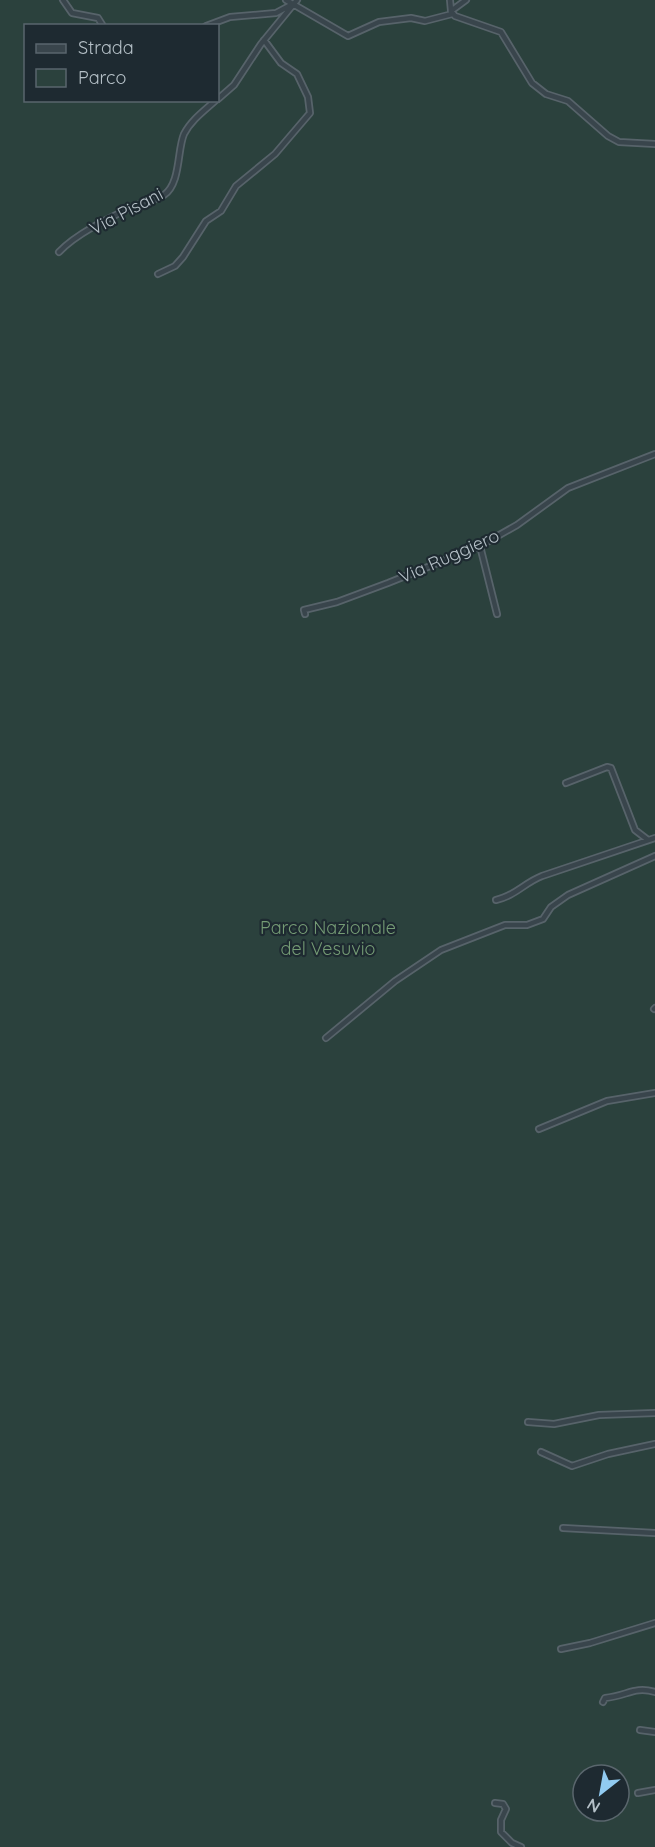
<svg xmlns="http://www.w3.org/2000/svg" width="655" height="1847" viewBox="0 0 655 1847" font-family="Quicksand,sans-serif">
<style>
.green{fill:#2b413d;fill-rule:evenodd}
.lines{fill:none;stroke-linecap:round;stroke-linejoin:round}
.minor-casing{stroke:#57636a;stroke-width:8}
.minor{stroke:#39454c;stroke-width:4.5}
.labels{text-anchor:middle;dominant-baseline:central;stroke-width:4.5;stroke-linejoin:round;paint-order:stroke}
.street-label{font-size:18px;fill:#b5c0c7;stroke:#1e2a31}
.park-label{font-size:18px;fill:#759c75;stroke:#1e2a31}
</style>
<rect width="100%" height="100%" fill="#26343c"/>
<path class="green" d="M0,0H289L294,3L296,0H655V1847H0ZM26,26H218V100H26ZM583,1775H619V1811H583Z"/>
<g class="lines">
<g class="minor-casing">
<path id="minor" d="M63,0L72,13L98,18L103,26
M286,0L348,36L379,22L411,18L425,21L452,14
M450,0L451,11
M451,11L455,16L501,32L532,83L546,94L568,101L608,136L619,142L655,144
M451,11L466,0
M206,26L230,17L276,13L291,5
M218,99L234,85L261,44L297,0
M59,252C76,234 107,219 130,208C140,203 155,201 164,195C181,183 177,150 184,134C191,120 205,110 216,100
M158,274L175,266L183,257L206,221L221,211L236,186L275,154L310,113L308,97L297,74L281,63L264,40
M480,546L497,614
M305,614L304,610L337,602L388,583L480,546L517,525L568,488L655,454
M566,783L607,767L611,768L635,830L648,840
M496,900C515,896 524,883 542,876L655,838
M654,1009L655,1008
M326,1038L395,981L441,950L505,925H527L543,919L551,907L568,895L655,856
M539,1129L607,1101L655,1093
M528,1422L554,1424L599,1415L655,1413
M541,1452L572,1466L608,1454L655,1444
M563,1528L655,1533
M561,1649L590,1643L655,1623
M603,1702L605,1698C627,1696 634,1686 655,1692
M640,1730L655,1732
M638,1793L655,1790
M495,1803L503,1804L506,1809L501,1820V1832L512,1843L521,1847"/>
</g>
<use href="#minor" class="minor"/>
</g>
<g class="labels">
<g class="street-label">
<text transform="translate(126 211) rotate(-28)">Via Pisani</text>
<text transform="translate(449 556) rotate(-24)">Via Ruggiero</text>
</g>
<g class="park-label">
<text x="328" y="927">Parco Nazionale<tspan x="328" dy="21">del Vesuvio</tspan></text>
</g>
</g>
<rect x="24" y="24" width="195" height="78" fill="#1e2a31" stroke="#5a666d" stroke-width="1.5"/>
<rect x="36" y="44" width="30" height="9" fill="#39454c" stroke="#5a666d" stroke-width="1.5"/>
<text x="78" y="54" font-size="18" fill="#b5c0c7">Strada</text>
<rect x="36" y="69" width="30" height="18" fill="#2b413d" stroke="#5a666d" stroke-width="1.5"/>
<text x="78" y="84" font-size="18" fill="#b5c0c7">Parco</text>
<g transform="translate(601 1793) rotate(211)"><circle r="28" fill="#1e2a31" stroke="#5a666d" stroke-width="1.5"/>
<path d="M0-4.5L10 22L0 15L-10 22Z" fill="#91cbf1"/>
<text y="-9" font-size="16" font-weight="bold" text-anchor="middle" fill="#b5c0c7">N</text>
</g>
</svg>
